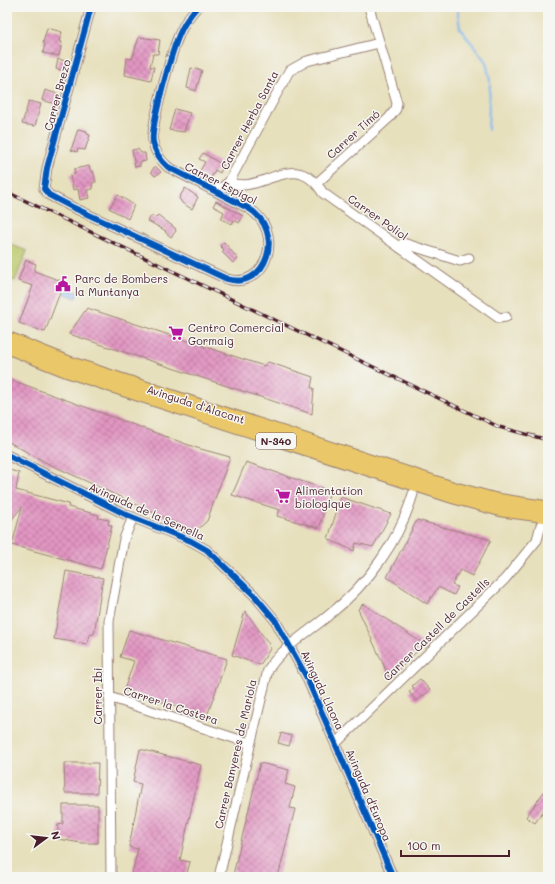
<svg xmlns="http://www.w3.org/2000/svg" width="555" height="884" viewBox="0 0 555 884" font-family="Mali,sans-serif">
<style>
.pitch{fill:#bbc86a;stroke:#82744a}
.water{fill:url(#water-ripples);stroke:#666c8e}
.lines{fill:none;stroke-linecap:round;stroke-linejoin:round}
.stream{stroke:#82b9f2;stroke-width:2}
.building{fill:url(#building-cross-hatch)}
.minor-casing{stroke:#988074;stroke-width:11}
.major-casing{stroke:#988074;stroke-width:13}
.minor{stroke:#fff;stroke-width:9}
.major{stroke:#eac769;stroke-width:11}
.rail-casing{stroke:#4a1f2b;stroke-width:3.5}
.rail{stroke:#f6f6f2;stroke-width:2;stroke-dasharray:6;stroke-linecap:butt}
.cycleway-casing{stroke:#f6f6f2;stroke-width:8}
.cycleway{stroke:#0057b8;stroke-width:6}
.labels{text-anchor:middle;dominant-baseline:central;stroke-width:3;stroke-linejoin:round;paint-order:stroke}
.shield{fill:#f6f6f2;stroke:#7e6067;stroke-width:1}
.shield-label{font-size:10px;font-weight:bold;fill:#4a1f2b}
.street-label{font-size:11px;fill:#4a1f2b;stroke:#f6f6f2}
.poi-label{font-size:11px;fill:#4a1f2b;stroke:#f6f6f2;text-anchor:start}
</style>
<defs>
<pattern id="water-ripples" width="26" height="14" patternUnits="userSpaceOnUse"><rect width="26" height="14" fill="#82b9f2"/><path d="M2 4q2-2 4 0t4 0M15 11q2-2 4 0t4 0" fill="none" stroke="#6c96c4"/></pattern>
<pattern id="building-cross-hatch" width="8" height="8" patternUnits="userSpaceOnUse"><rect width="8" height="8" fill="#e296c3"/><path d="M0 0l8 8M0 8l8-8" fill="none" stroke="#b97a9f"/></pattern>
</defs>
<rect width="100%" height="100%" fill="#f6f6f2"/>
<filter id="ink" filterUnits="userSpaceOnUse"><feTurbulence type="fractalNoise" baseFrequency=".025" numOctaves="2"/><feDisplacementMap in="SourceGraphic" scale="8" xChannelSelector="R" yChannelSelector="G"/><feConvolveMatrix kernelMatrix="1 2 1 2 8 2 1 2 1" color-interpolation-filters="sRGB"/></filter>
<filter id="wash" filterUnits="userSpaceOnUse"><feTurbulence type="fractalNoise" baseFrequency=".012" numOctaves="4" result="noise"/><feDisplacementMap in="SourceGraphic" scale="16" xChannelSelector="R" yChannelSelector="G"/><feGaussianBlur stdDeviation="0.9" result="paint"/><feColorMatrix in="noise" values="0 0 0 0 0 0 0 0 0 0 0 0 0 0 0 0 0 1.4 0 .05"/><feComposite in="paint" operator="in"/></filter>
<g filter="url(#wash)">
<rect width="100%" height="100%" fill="#e7e0bd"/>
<path class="pitch" d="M7,243L27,251L15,281L7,279Z"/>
<path class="water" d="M65,288L78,292L76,298L63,293Z"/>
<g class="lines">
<path class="stream" d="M457,7L460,28L486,62L490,81L488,130"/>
</g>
<g id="blocks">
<path class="building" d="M47,28L62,32L59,41L62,42L59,56L43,53L45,44L43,43Z
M139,37L160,40L158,54H153L150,67H154L151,81L125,75L127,58L132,59Z
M58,59L70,62L67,71L56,69Z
M191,68L202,70L196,91L187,88Z
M45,90L58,94L56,104L42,100Z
M29,101L41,104L35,126L22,124Z
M175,109L190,113L184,132L169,130Z
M78,129L87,131V134L90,135L85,150L78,149L77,152L71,150Z
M138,149L141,153H145L146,161L140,162V166L135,167L132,150Z
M203,153L223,165L220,173L215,170L210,180L198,174L205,162L199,159Z
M89,166L91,172L93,171L96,182L92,183L93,189L87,190L89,198L80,200L78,189L73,190L70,175L75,174L74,169Z
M155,166L161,172L155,176L151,172Z
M185,188L198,197L192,209L182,203L179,198Z
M118,195L134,205L128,219L109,208Z
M216,201L243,216L239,223L234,220L232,224L221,219L224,212L213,206Z
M158,215L175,228L176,231L171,237L165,232L166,231L148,221L151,216L156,217Z
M224,242L238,259L233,263L222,252L224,250L220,246Z
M26,260L36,264L34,271L64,282L45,332L19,323L33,286L18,281Z
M87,308L264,366L268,362L313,377L311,388H314L312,414L69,334Z
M9,379L197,448L230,457L207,521L195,532L45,462L7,441V384Z
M246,462L330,491L319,528L277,516L280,510L232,495Z
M7,469L19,473L16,490L69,504L68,507L99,515L98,518L109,520L108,524L112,526L101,569L12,545L22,507L7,525Z
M341,497L391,514L373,547L356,543L354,551L328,539Z
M417,520L491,540L472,576L460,570L452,585L458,587L454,595L438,587L427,604L387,577Z
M66,571L103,578L94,634L89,635L87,644L54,639Z
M363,604L424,644L390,679L358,609Z
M245,611L269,644L270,649L260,665L232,655Z
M129,630L227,659L207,716L124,690L134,661L120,657Z
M420,679L430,690L417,701L409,692L414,688L412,686Z
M281,733L292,736L289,746L278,743Z
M140,749L201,765L180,860L190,862L186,877H131L138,849L129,847L141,784L133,782Z
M64,763H98L97,793H65Z
M260,763L289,770L285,784L295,787L290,808L295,809L278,877H243L233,875Z
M548,786V804L535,823L526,817Z
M63,805H98V843H81L58,839V825L63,824Z"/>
</g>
</g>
<g filter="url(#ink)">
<use href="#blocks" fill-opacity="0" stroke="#988074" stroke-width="1"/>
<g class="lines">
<g class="minor-casing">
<path id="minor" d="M91,7L47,168L44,189L49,195L72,207L227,279C266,291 287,231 248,208L168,167C160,160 155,152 153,142C150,127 172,51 179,35C183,25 190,15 197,7
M229,182C262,197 293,146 323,193L499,318L506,317
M317,183L389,118L396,109L397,103L369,7
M212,189L221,188L229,182L289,71L307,61L379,43
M400,248L403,243L460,261L469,258
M7,455L127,515L191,541L207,550L254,595L275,620L306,676L393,877
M109,697L249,743
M336,743L505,579L537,540L541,525
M111,877L109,621L124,539L133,517
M219,877L268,670C280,649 310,631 329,615C368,584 399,541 413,494"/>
</g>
<g class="major-casing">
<path id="major" d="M7,337L72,363L452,487L496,499L548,507
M7,348L65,371L125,391L454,498L502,511L548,517"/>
</g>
<use href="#minor" class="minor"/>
<use href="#major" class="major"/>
<g class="rail-casing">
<path id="rail" d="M7,192L499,427L548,440"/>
</g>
<use href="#rail" class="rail"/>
<g class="cycleway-casing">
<path id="cycleway" d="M91,7L47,168L44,189L49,195L72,207L227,279C266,291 287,231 248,208L168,167C160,160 155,152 153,142C150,127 172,51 179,35C183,25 190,15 197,7
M7,455L127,515L191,541L207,550L254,595L275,620L306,676L393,877"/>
</g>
<use href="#cycleway" class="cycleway"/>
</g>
</g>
<defs>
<g id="civic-bare" transform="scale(1.2)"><path d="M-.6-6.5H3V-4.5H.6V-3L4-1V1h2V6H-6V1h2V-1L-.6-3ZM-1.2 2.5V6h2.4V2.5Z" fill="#b5179e" stroke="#f6f6f2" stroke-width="2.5" paint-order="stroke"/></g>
<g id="supermarket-bare" transform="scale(1.2)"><path d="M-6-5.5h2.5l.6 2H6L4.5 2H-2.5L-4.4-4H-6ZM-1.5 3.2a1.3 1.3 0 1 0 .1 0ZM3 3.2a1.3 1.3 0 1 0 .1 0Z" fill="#b5179e" stroke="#f6f6f2" stroke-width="2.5" paint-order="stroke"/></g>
</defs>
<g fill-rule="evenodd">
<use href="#civic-bare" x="63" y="284"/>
<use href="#supermarket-bare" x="176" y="333"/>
<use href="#supermarket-bare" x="283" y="496"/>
</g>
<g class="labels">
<rect class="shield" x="256" y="433" width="40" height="16" rx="3"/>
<g class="shield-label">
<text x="276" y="441">N-340</text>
</g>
<g class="street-label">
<text transform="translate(57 95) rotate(-75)">Carrer Brezo</text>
<text transform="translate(249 120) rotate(-62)">Carrer Herba Santa</text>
<text transform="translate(353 134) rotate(-42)">Carrer Timó</text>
<text transform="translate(221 183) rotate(27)">Carrer Espígol</text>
<text transform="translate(378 217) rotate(35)">Carrer Poliol</text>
<text transform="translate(196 404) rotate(18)">Avinguda d'Alacant</text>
<text transform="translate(147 511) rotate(24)">Avinguda de la Serrella</text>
<text transform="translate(436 629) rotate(-44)">Carrer Castell de Castells</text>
<text transform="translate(323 690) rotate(65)">Avinguda Llaona</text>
<text transform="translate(97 696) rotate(-90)">Carrer Ibi</text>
<text transform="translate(171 705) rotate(18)">Carrer la Costera</text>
<text transform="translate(235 754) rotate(-77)">Carrer Banyeres de Mariola</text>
<text transform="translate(369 795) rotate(67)">Avinguda d'Europa</text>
</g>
<g class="poi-label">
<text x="75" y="278">Parc de Bombers<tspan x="75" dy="13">la Muntanya</tspan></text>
<text x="188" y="327">Centro Comercial<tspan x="188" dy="13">Gormaig</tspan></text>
<text x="295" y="490">Alimentation<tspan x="295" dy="13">biologique</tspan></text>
</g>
</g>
<rect width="555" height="884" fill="none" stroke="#f6f6f2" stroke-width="24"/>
<g transform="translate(46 838) rotate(75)" stroke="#f6f6f2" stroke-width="3" paint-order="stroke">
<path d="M0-3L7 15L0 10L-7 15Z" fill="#4a1f2b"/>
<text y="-6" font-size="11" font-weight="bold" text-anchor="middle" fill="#4a1f2b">N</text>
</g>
<path d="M401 850v6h108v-6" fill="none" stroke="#4a1f2b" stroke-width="2"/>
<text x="407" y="850" font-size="12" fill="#4a1f2b" stroke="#f6f6f2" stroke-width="3" paint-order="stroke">100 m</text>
</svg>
